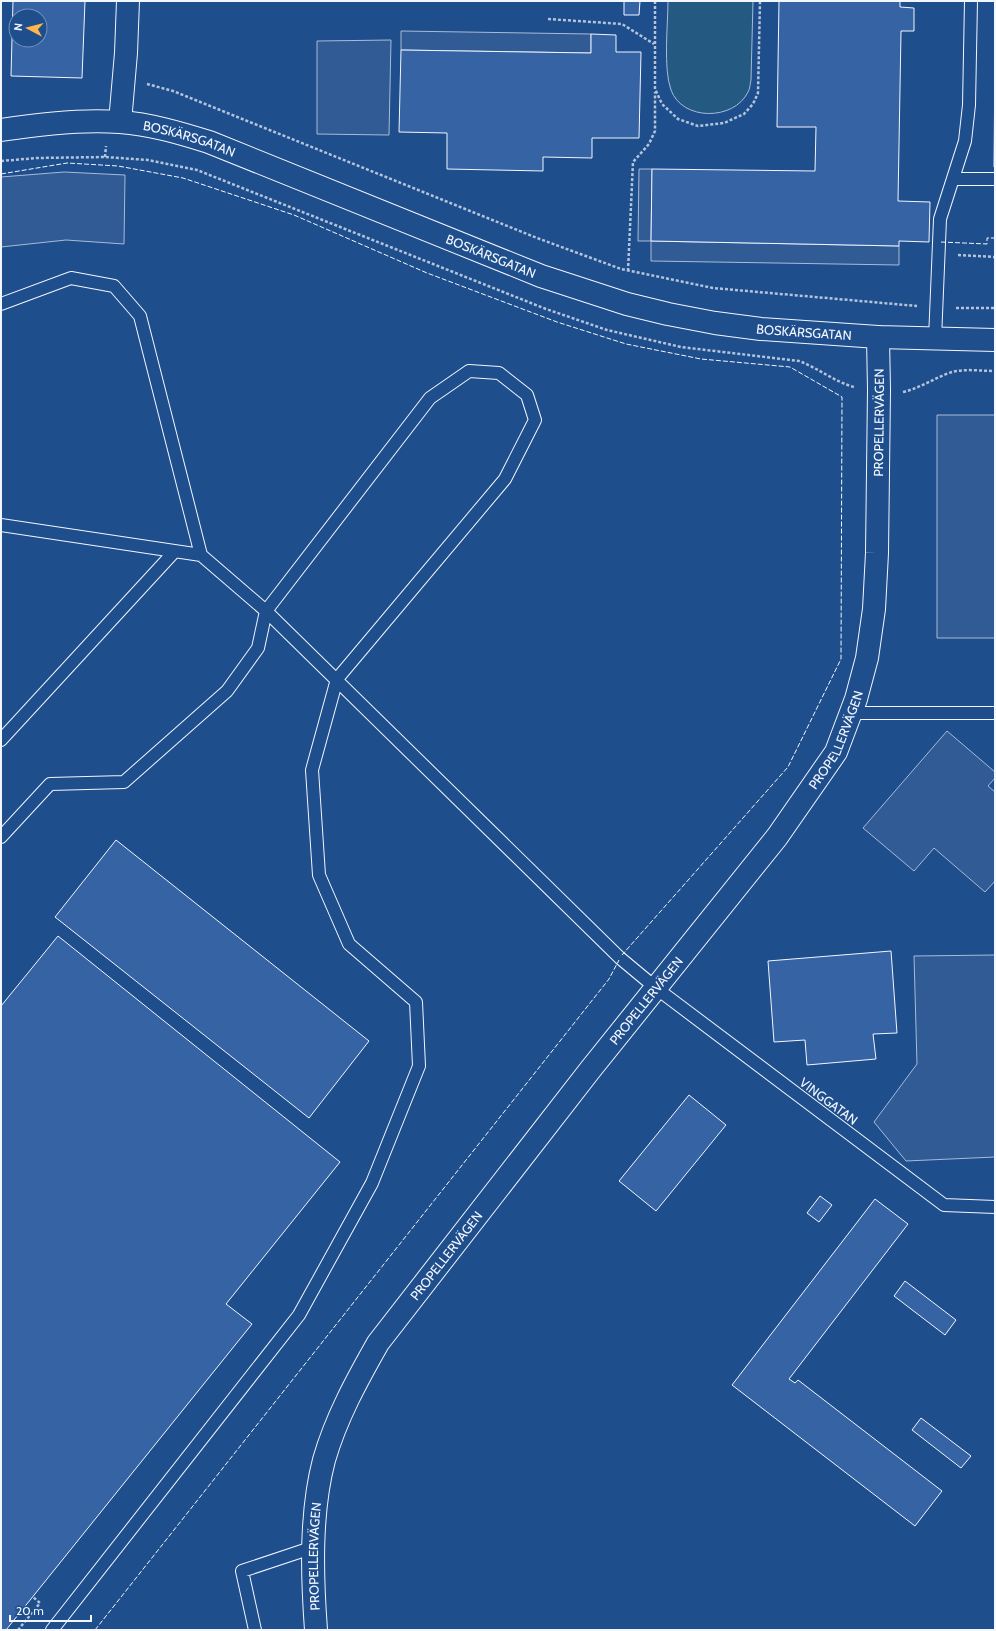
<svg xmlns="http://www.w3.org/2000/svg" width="996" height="1631" viewBox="0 0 996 1631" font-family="Cabin,sans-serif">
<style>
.green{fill:#245a82;stroke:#a8bbd7}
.parking{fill:#305b95;stroke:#a8bbd7}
.building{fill:#3563a3;stroke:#f2f6ff;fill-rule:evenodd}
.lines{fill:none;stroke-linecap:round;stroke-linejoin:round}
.lane-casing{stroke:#f2f6ff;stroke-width:14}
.street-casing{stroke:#f2f6ff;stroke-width:24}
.secondary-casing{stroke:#f2f6ff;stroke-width:24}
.path{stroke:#b3c4dc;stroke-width:2.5;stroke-dasharray:3 2;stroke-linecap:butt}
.lane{stroke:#1f4e8c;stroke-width:12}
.street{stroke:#1f4e8c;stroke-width:22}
.secondary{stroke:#1f4e8c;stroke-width:22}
.fence{stroke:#f2f6ff;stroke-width:1;stroke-dasharray:5 2;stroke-linecap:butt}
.labels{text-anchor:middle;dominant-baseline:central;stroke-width:3;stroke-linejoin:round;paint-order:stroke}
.street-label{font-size:13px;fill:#f2f6ff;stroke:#1f4e8c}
</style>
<rect width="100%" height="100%" fill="#1f4e8c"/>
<path class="green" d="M668,1H753L751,80C750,84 750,89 748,92C734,121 682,121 671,90C663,68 668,25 668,1Z"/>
<path class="parking" d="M401,31L591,34V53L401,50Z
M391,40L389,135L317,134V41Z
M639,169H652L651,241L899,246V265L651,261V241H638Z
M64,172L125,175L124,244L66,240L1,247V177Z
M937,415H995V638H937Z
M947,731L995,772V778L988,786L995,792V881L985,892L934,848L914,871L863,828Z
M995,955V1157L906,1161L874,1122L917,1064L914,956Z"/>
<path class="building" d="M13,1H85L82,78L11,76ZM16,16H40V40H16Z
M624,1H640L639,15H624Z
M779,1H900V7L914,8V31H901L898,201L930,202L929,242L899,241V246L651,241L652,169L815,171L816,127H777Z
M591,34L616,35V52H641L639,138H592V158L543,157V171L447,169V133L399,132L401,50L591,53Z
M995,56V167H994Z
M116,840L369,1041L309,1118L55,917Z
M58,936L340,1162L226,1304L252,1324L6,1630H1V1006Z
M891,951L897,1033L873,1034L876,1059L807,1065L805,1040L774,1042L768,961Z
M689,1095L726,1125L656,1211L619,1181Z
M820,1196L832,1205L819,1222L807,1213Z
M875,1199L908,1224L789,1379L795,1383L798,1380L942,1491L915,1526L732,1385Z
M905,1281L956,1320L945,1335L894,1296Z
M921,1418L971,1456L961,1468L912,1430Z"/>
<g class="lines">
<g class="lane-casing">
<path id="lane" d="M954,179H995
M1,304L71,278L114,286L140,316L201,555
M935,339L940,219L965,141L969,105L971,1
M1,525L201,555L266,611L620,958L656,988L944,1205L995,1207
M850,713H995
M1,740L175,551
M1,837L50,784L124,782L227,691L258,648L266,611L430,398L469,371L499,373L527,395L535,420L505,479L337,679L312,770L319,875L349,944L416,1002L419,1066L372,1183L299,1315L52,1630
M255,1630L242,1571L314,1547"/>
</g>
<g class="street-casing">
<g id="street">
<path id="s1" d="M316,1630C312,1576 310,1513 324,1460C336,1418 357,1380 378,1343L590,1070L777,837L836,752L856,699L867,658L874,609L877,553L879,390L878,337"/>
</g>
</g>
<g class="secondary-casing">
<g id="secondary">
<path d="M120,122L126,53L128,1"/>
<path id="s2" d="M1,130C39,124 81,119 120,122C150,124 180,133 209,142L541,276L627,304L668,314L715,323L761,329L878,337L995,340"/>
</g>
</g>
<path class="path" d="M655,1V89L662,104L678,119L698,126L724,123L744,114L753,104L758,93L760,1
M548,19L622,24L654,44
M147,84L173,91L537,238L621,269L713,288L917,306
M105,157L106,146
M1,161L37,158L105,157L148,160L197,170L546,309L607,330L681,347L799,361C818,368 835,382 854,387
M958,255L995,257
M628,271L633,162L649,144L655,131V92
M956,308H995
M903,392C920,388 933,379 949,373C963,368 980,371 995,371
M18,1630L40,1603L33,1597"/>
<use href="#lane" class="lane"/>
<use href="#street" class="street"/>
<use href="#secondary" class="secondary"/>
<path class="fence" d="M1,174L67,163L118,166L183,178L294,215L427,273L557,322L626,344L701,359L790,367L842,397L841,659L788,767L622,955
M941,242L987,244V238H995
M95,1630L609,979L619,960"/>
</g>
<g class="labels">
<g class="street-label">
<text stroke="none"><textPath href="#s2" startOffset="191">BOSKÄRSGATAN</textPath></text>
<text stroke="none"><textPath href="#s2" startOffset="515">BOSKÄRSGATAN</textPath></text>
<text stroke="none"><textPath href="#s2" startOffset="839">BOSKÄRSGATAN</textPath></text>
<text stroke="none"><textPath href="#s1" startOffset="1383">PROPELLERVÄGEN</textPath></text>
<text stroke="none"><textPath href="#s1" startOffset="1059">PROPELLERVÄGEN</textPath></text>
<text stroke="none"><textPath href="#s1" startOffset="735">PROPELLERVÄGEN</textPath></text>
<text transform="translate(829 1101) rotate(37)">VINGGATAN</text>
<text stroke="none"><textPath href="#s1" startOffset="411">PROPELLERVÄGEN</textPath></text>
<text stroke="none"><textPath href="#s1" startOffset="74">PROPELLERVÄGEN</textPath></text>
</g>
</g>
<rect width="996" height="1631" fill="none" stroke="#f2f6ff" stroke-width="4"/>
<g transform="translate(28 28) rotate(277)"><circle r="19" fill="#1f4e8c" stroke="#7391ba"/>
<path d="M0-3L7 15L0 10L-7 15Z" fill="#ffb74d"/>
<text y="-6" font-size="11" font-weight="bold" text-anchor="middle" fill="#f2f6ff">N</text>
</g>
<path d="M10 1615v6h81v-6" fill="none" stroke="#f2f6ff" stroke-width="2"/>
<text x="16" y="1615" font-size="12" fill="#f2f6ff" stroke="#1f4e8c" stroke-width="3" paint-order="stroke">20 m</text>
</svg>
